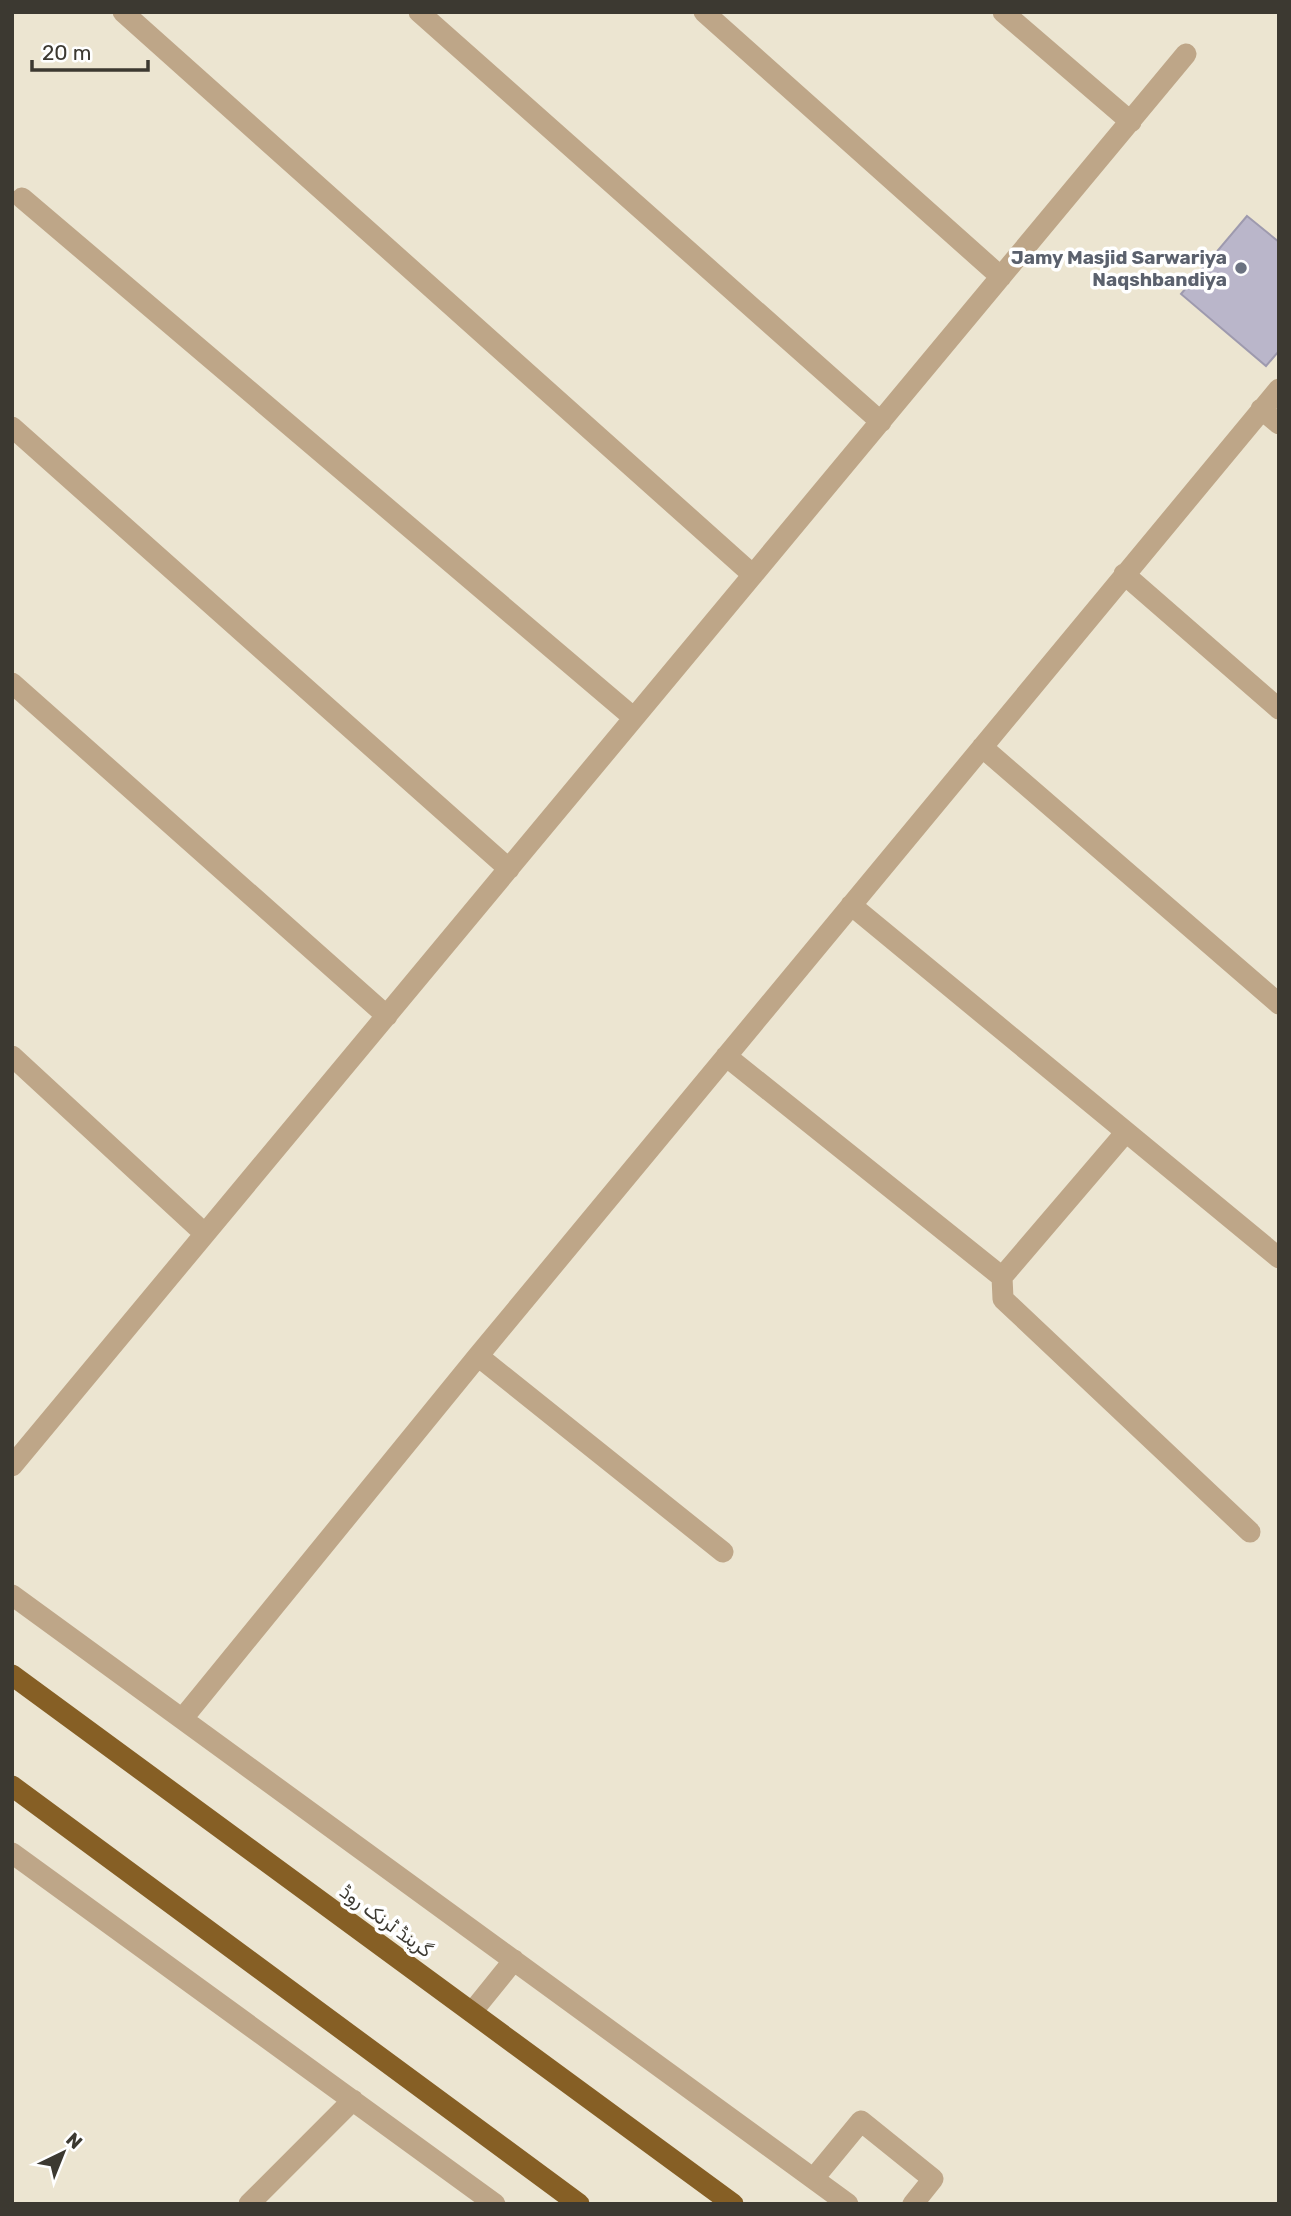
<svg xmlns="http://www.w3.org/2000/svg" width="1291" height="2216" viewBox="0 0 1291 2216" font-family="Rubik,Cairo,sans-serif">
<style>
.building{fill:#bab6ca;stroke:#9e9aae;stroke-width:2}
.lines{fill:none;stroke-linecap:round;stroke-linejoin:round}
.minor{stroke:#bea688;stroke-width:21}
.highway{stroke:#865f25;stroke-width:21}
.worship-dot{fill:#6b7280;stroke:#fff;stroke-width:2.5}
.labels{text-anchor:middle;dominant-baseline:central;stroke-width:7;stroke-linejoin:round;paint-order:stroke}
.worship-label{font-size:19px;font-weight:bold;fill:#5b616d;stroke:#fff;text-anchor:end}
.street-label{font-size:19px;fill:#3c3931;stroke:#fff}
</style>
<rect width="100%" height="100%" fill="#ece5d1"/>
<path class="building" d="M1247,216L1279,242V351L1266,366L1181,294Z"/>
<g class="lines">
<path class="minor" d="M123,12L753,575
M419,12L881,422
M704,12L1001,277
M1003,12L1131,122
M22,198L634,718
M1261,409L1279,424
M12,427L509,869
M1124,574L1279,709
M12,683L387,1016
M982,747L1279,1004
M851,905L1279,1258
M12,1056L205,1234
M726,1056L1002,1277L1003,1299L1250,1532
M1002,1277L1126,1132
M478,1356L723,1552
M12,1466L1186,54
M12,1595L848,2204
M183,1718L478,1356L1279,389
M12,1853L495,2204
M472,2012L514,1960
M814,2178L861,2121L933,2179L913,2204
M249,2204L353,2100"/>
<path class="highway" d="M12,1675L733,2204
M12,1786L579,2204"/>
</g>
<circle class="worship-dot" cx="1241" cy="268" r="7"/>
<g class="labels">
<g class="worship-label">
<text x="1227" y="257">Jamy Masjid Sarwariya<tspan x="1227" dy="22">Naqshbandiya</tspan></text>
</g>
<g class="street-label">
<text transform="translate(386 1921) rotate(36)">گرینڈ ٹرنک روڈ</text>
</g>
</g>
<rect width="1291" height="2216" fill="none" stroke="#3c3931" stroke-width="28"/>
<g transform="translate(63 2153) rotate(43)" stroke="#ffffff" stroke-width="5" paint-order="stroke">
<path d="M0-5L12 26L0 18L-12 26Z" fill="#3c3931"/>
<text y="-10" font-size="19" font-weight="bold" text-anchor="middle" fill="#3c3931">N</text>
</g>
<path d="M32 60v10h116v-10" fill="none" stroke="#3c3931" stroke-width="3.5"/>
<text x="42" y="60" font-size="21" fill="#3c3931" stroke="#ffffff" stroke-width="5" paint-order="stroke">20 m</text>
</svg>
